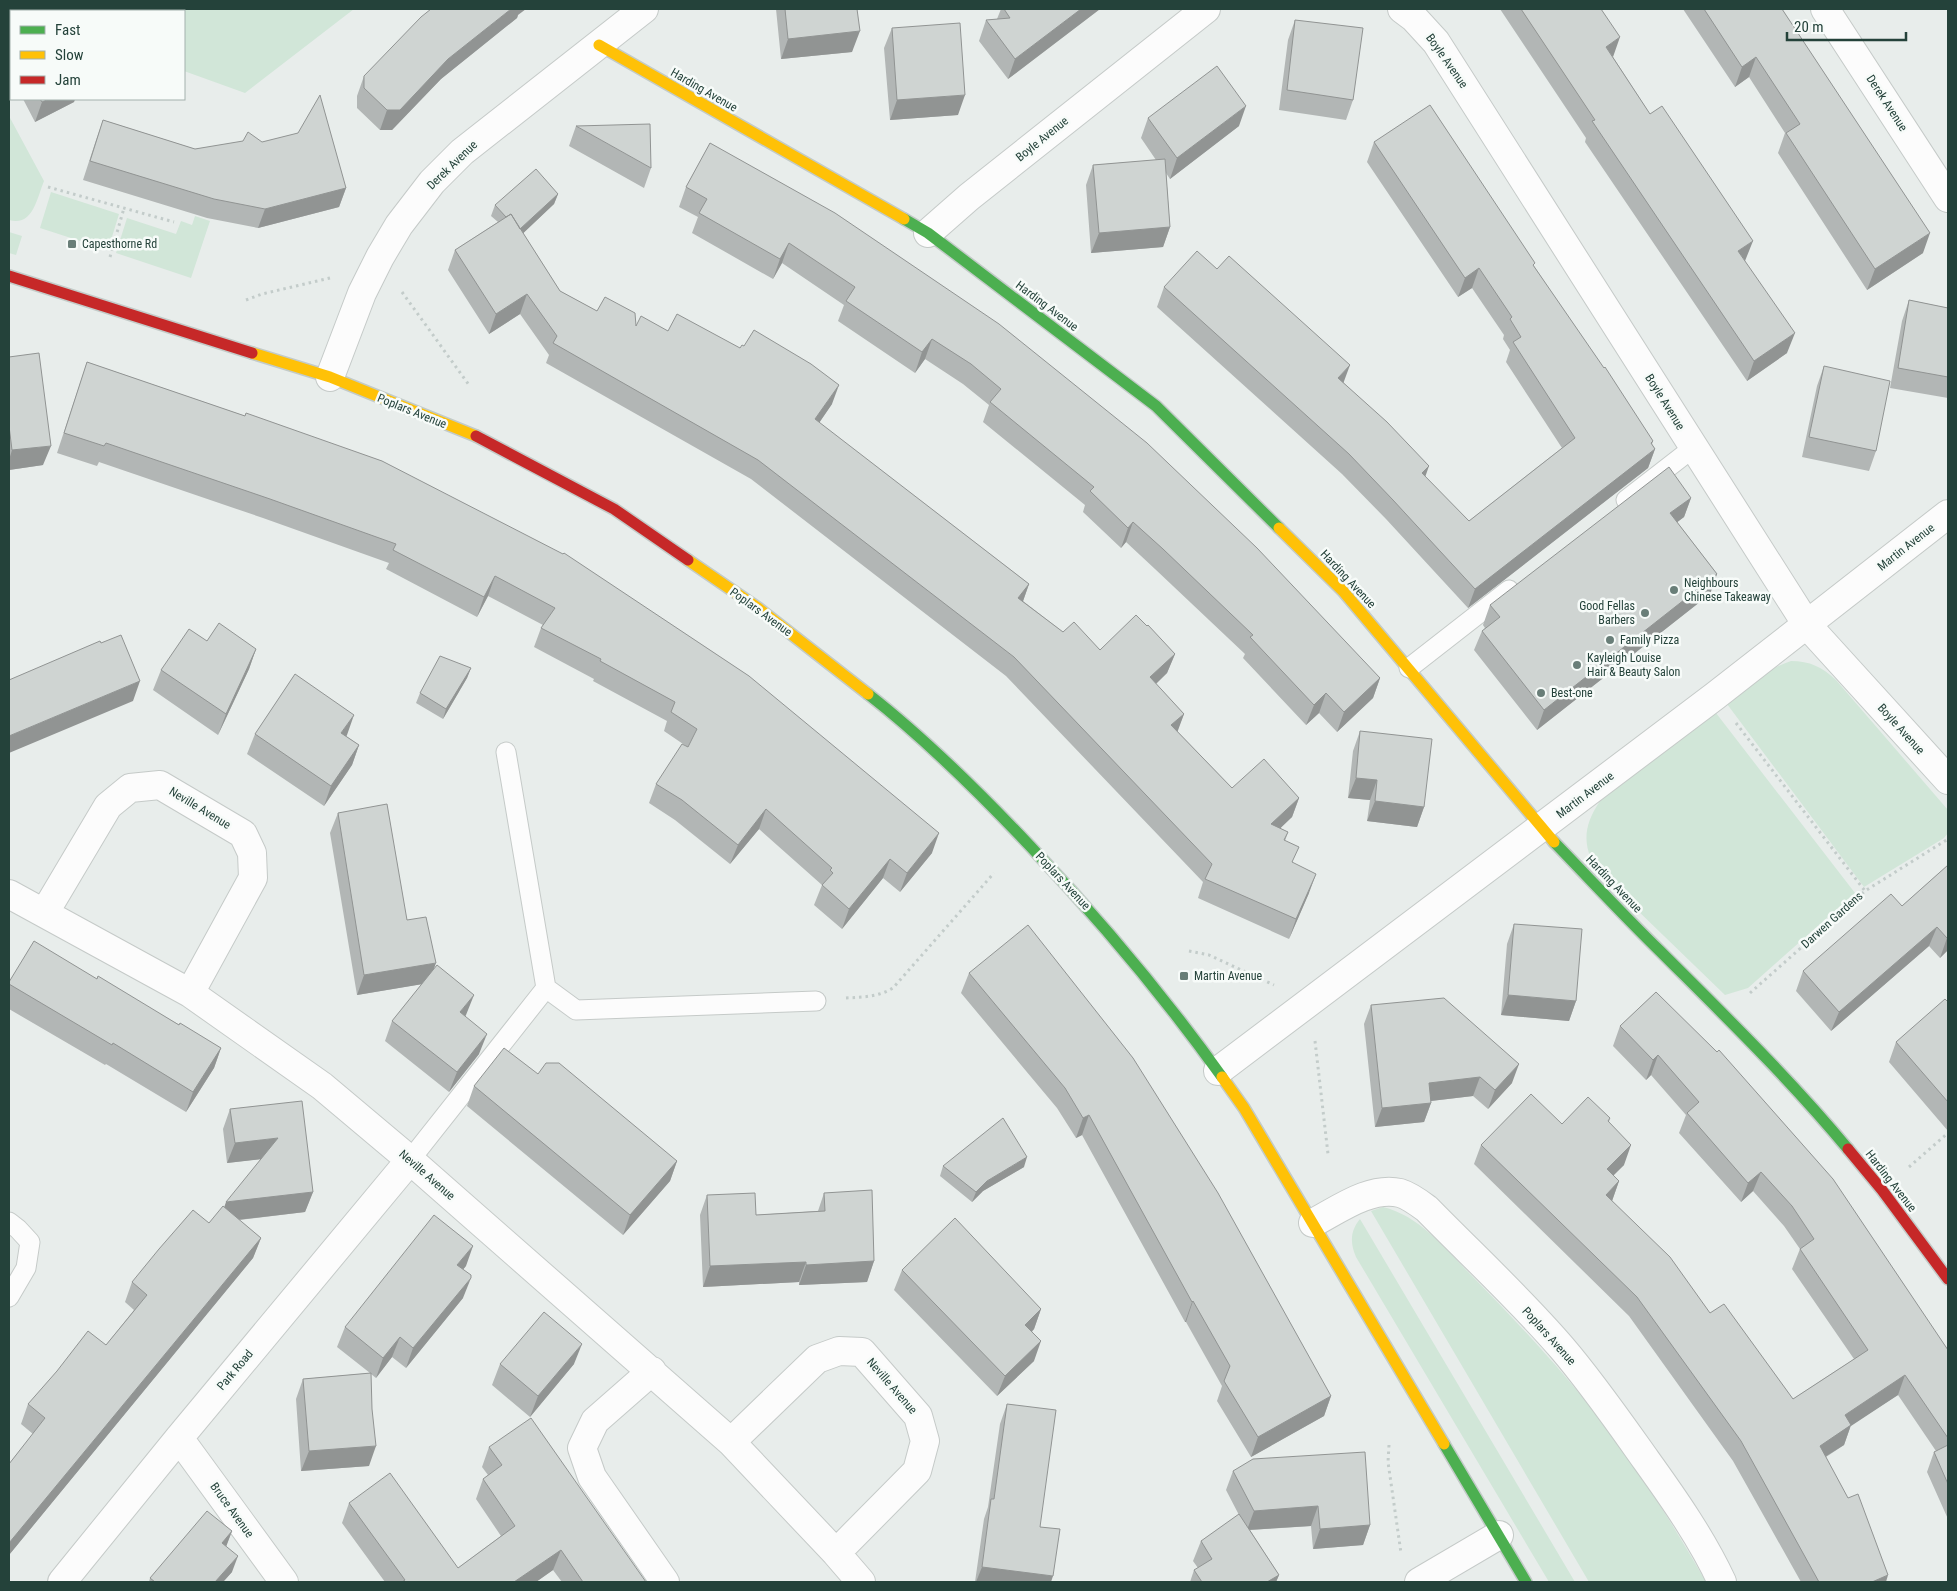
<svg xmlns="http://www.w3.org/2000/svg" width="1957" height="1591" viewBox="0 0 1957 1591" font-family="'Roboto Condensed',sans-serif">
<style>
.green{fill:#d1e6d8}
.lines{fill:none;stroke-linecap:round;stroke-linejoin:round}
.lane-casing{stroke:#c5cac8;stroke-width:21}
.street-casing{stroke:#c5cac8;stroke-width:30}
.fast-casing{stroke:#c3cbc8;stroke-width:14}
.slow-casing{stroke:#c3cbc8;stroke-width:14}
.jam-casing{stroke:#c3cbc8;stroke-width:14}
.path{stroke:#c3ccca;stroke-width:3;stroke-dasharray:2.5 4;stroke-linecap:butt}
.lane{stroke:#fcfcfc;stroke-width:19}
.street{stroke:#fcfcfc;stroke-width:28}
.fast{stroke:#4caf50;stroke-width:11}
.slow{stroke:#ffc107;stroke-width:11}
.jam{stroke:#c62828;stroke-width:11}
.wall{fill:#b2b6b5}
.shaded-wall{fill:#919493}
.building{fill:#cfd4d2;stroke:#919493}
.poi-dot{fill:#697e78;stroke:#f7fbf9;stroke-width:2}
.labels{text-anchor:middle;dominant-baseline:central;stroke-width:5;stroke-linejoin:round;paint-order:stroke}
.street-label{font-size:12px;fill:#24423a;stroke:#f7fbf9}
.poi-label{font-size:12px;fill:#24423a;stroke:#f7fbf9;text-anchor:start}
</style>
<rect width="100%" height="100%" fill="#e8edeb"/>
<path class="green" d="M133,9H354L245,93L184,71V11H135Z
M9,116L44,181C37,198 33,227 9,220Z
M51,192L119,214L108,250L40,228Z
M195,216L210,221L191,278L116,253L127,218L176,234L181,221L192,225Z
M9,232L22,236L16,255L9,253Z
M1791,661C1810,661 1822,667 1836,680L1948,810V833L1944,838L1864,887L1727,704C1747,688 1766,669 1791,661Z
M1716,713L1855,893L1748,988L1725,995L1603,877C1582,851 1581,829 1600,801Z
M1383,1207C1421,1216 1448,1252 1474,1278C1520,1325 1565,1373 1605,1426C1643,1476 1675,1528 1706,1582H1589L1371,1211Z
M1360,1219L1575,1582H1549L1356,1257C1350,1243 1350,1231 1360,1219Z"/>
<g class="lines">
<g class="lane-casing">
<path id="lane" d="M1626,500L1693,448
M1409,668L1509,590
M546,988L576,1010L816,1001
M410,1160L546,988L506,752
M9,1222L18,1229L30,1242L26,1268L9,1297"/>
</g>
<g class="street-casing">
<path id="street" d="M1402,9L1414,18L1436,42L1807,625L1948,780
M1825,9L1948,198
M928,233L969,197L1206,9
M330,377L362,293L380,257L399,225L432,182L462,152L644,9
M9,894L190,993L322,1086L410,1160L731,1442L836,1553L861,1582
M45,912L108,806L130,788L160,785L243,834L252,853L253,878L190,993
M1218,1071L1715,696L1948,514
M1313,1223C1338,1210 1370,1186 1400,1193C1410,1196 1419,1203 1427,1209C1472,1255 1520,1299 1562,1348C1592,1383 1619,1422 1646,1460C1674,1499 1702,1539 1722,1582
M652,1371L595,1421L582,1448L592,1477L665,1582
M179,1438L284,1582
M731,1442L817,1359L839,1351L862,1352L918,1416L925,1441L917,1471L836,1553
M62,1582L179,1438L410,1160
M1419,1582L1499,1535"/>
</g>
<g class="fast-casing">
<path id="fast" d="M904,219L928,233L1156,406L1279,528
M868,694C927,740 980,793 1031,847C1099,919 1164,996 1222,1077
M1554,842C1589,878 1624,916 1660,951C1724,1015 1790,1079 1848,1149
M1444,1444L1526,1582"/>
</g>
<g class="slow-casing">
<path id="slow" d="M599,45L904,219
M252,353L330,377L476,436
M1279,528L1343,591L1554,842
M688,560L758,608L868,694
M1222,1077L1244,1108L1444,1444"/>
</g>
<g class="jam-casing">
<path id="jam" d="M9,276L252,353
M476,436L614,509L688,560
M1848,1149L1882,1190L1948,1279"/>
</g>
<path class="path" d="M48,187L174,222
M110,257L124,208
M402,292L469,385
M246,300L262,294L330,278
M1736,723L1865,891
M1189,951L1209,955L1274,985
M1750,993L1865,891L1948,839
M846,998C863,997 878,997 893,988L994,873
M1315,1041L1328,1154
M1909,1167L1948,1133
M1389,1445L1388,1462L1401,1553"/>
<use href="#lane" class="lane"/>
<use href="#street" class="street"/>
<use href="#fast" class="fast"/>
<use href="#slow" class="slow"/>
<use href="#jam" class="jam"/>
</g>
<path class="wall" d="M9,9L11,11V77L9,72Z
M776,9H857L852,52L781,59Z
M1001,9H1100L1008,79L979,41L986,20L997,19Z
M1500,9H1601L1613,57L1745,261L1787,353L1747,381L1585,142L1586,138Z
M1683,9H1782L1923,253L1867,290L1778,153L1785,133L1749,77L1735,87Z
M518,15L517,18L441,79L392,130H380L357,108V96L364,76Z
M1295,20L1353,100L1346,120L1279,110L1288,40Z
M892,28L958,115L890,120L884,48Z
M23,99H75L74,102L35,122Z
M1148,118L1239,126L1170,179L1166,173L1170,227L1163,247L1091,253L1086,185L1093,165L1156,160L1141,138Z
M103,120L195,149L262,142L346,188L339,207L258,228L207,218L83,180L96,140Z
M576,126L651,168L644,188L569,146Z
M1374,142L1534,266L1655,449L1648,468L1468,608L1386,519L1342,474L1157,307L1164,287L1343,382L1425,477L1469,521L1562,448L1506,362L1510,350L1503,339L1504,335L1472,288L1458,297L1367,162Z
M710,143L1380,678L1373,698L1337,732L1319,713L1306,725L1243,658L1245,654L1155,569L1126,542L1121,548L1083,512L1085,505L983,422L989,405L963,384L925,359L915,373L838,321L844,305L782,263L773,279L692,233L698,217L679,207L686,187Z
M558,194L554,204L523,233L560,291L597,311L636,326L668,331L832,404L819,423L1029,584L1023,601L1063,632L1100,650L1147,626L1175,654L1167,673L1156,684L1184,714L1177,731L1232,788L1299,798L1292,817L1280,828L1288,832L1285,841L1293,863L1309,893L1289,939L1198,898L1203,882L1006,676L751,479L546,363L549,355L520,314L489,334L448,270L455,250L498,222L491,216L495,205Z
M1909,300L1948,308V398L1890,388L1902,321Z
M9,357L43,465L9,470Z
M87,362L245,416L382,461L932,853L900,892L883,878L842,929L814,905L822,885L759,829L730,864L675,820L649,803L656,784L686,746L664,731L667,721L593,681L594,679L534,647L541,628L543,625L488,596L477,617L386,569L389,563L263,518L99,462L97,466L57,453Z
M1824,366L1876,451L1869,471L1802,457L1817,386Z
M1691,498L1684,517L1677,522L1717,574L1710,594L1537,730L1474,650L1482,631L1485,628L1483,625L1490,605Z
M207,641L256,649L249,669L218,735L153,690L161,670Z
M471,668L467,678L443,719L416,703L420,693Z
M1360,731L1424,807L1417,827L1367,821L1370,800L1348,798L1353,751Z
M255,734L347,735L346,736L359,745L352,765L324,806L247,754Z
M338,813L407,920L433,970L466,1015L465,1016L479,1054L449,1092L385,1041L392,1021L422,984L357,995L330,833Z
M1948,865V950L1940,958L1929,946L1831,1031L1796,991L1803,971L1902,906Z
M1514,924L1576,1001L1569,1021L1501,1015L1507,944Z
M969,973L1331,1396L1324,1416L1251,1457L1217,1401L1222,1386L1186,1322H1185L1082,1135L1076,1138L1057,1108L961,993Z
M97,979L221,1048L214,1068L186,1112L106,1064L105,1065L9,1009V982Z
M1656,992L1948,1350V1519L1927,1472L1934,1452L1936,1451L1898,1395L1851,1425L1844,1445L1826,1457L1886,1582H1801L1733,1461L1629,1316L1474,1164L1481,1145L1562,1124L1610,1118L1609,1122L1624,1165L1613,1175L1619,1181L1612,1201L1710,1313L1793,1399L1854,1359L1792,1269L1800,1249L1784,1226L1753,1191L1741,1202L1679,1133L1686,1115L1651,1075L1646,1080L1613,1046L1620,1026Z
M1948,1002V1131L1889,1062L1896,1042Z
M1371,1005L1512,1083L1488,1109L1473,1096L1431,1101V1103L1424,1122L1375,1127L1364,1024Z
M474,1086L677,1161L670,1181L623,1235L467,1106Z
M230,1109L313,1192L305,1212L239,1220L261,1238L253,1258L9,1555V1464L33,1434L21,1424L28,1404L106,1345L134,1310L125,1302L132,1282L209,1223L224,1208L261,1159L227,1163L223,1129Z
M943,1166L1024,1167L983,1191L972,1202L940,1176Z
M824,1193L874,1261L867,1282L799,1285V1282L703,1287L700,1215L707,1195L756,1215L818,1211Z
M466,1266L463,1269V1298L406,1368L392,1357L376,1378L371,1374L369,1466L301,1471L296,1399L303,1379L370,1373L337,1347L345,1327Z
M902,1270L1041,1309L1034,1329L1032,1332L1034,1361L997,1396L894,1290Z
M500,1364H574L530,1417L492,1385Z
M1007,1404L1040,1527L1051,1582H975L984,1519L988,1507L1000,1424Z
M489,1447L646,1582H562L553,1570L536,1582H385L342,1523L349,1503L458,1568L501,1536L476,1499L483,1479L488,1475L482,1467Z
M1233,1471L1370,1525L1363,1545L1313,1549L1311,1526L1250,1530L1279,1575L1276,1582H1190L1194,1570L1198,1568L1193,1561L1201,1541L1239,1515L1226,1490Z
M232,1531L226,1546L232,1572L223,1582H149L150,1578Z"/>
<path class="shaded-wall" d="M511,9H526L518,15L517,18L441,79L392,130H380L387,110L448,59Z
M1081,9H1100L1008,79L1015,59Z
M860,31L852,52L781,59L788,39Z
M1620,37L1613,57L1606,47Z
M1756,57L1749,77L1735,87L1742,67Z
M965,95L958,115L890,120L897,100Z
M49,99H75L74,102L35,122L42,102Z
M1246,106L1239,126L1170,179L1177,158Z
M346,188L339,207L258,228L265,209Z
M558,194L554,204L515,241L518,231Z
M1170,227L1163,247L1091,253L1099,233Z
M1930,233L1923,253L1867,290L1875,269Z
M1753,241L1745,261L1738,251Z
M789,243L782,263L773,279L780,259Z
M1479,268L1472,288L1458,297L1465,278Z
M527,294L520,314L489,334L496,314Z
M1795,333L1787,353L1747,381L1754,361Z
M932,339L925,359L915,373L922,352Z
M1350,365L1343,384L1338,378Z
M839,385L832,404L808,439L815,419Z
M1653,441L1648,455L1655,449L1648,468L1468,608L1475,589Z
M51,446L43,465L9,470V460L12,450Z
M1429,466L1422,486V473Z
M1691,498L1684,517L1663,533L1670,513Z
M1133,522L1126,542L1121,548L1128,528Z
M1717,574L1710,594L1537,730L1544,710Z
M495,576L488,596L477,617L484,597Z
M1029,584L1022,604L1018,598Z
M256,649L249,669L218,735L226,714Z
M1175,654L1167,673L1142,697L1150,677Z
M471,668L467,678L443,719L446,709Z
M1380,678L1373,698L1337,732L1344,712Z
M140,681L133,701L9,753V736Z
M1326,693L1319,713L1306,725L1314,705Z
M1184,714L1177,733L1171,725Z
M354,715L347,735L334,753L341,733Z
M359,745L352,765L324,806L331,786Z
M1356,778L1377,780L1370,800L1348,798Z
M1299,798L1292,817L1264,844L1271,824Z
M1375,801L1424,807L1417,827L1367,821Z
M766,809L759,829L730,864L738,845Z
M939,833L932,853L900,892L907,873Z
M890,859L883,878L842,929L849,909Z
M1316,874L1309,893L1289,939L1296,919Z
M1937,927L1929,946L1831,1031L1839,1012Z
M1948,937V950L1940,958L1947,938Z
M436,963L429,983L357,995L364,975Z
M474,995L466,1015L453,1032L460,1012Z
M1508,995L1576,1001L1569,1021L1501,1015Z
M487,1034L479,1054L449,1092L457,1072Z
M221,1048L214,1068L186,1112L193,1092Z
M1658,1055L1651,1075L1646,1080L1653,1060Z
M1519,1064L1512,1083L1488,1109L1495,1090Z
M1480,1077L1473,1096L1422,1102L1429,1083Z
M1431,1103L1424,1122L1375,1127L1382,1108Z
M1089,1115L1082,1135L1076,1138L1083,1118Z
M278,1138L271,1158L227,1163L235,1143Z
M1631,1145L1624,1165L1600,1189L1607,1169Z
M1027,1157L1024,1167L983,1191L972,1202L976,1192L987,1181Z
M677,1161L670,1181L623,1235L630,1215Z
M1761,1172L1753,1191L1741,1202L1748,1183Z
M1619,1181L1612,1201L1606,1195Z
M313,1192L305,1212L219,1222L226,1202Z
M261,1238L253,1258L9,1555V1543Z
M473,1246L466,1266L450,1285L457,1265Z
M874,1261L867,1282L799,1285L806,1265Z
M806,1262L799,1282L703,1287L710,1266Z
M471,1278L463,1298L406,1368L413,1348Z
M1193,1301L1186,1322H1185L1192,1302Z
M1041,1309L1034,1329L1018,1345L1025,1325Z
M400,1337L392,1357L376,1378L383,1358Z
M1041,1341L1034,1361L997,1396L1005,1376Z
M582,1344L574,1364L530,1417L538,1396Z
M1905,1375L1898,1395L1851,1426V1425L1844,1445L1812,1465L1820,1446L1845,1415Z
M1331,1396L1324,1416L1251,1457L1258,1437Z
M376,1446L369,1466L301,1471L309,1451Z
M1318,1506L1311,1526L1247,1530L1254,1511Z
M1370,1525L1363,1545L1313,1549L1320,1529Z
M232,1531L226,1547L222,1543Z
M561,1550L553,1570L536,1582H514Z
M238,1556L232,1572L223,1582H215Z
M982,1567L1053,1576L1051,1582H976Z
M1279,1575L1276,1582H1267Z
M1888,1575L1886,1582H1871H1872Z"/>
<path class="building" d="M9,9H43L45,11H11V43L9,38Z
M431,9H511L448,59L400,110H387L364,88V76L421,17Z
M785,9H857L860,31L788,39Z
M1004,9H1081L1015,59L986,20L1010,18Z
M1521,9H1601L1620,37L1606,47L1650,114L1662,106L1753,241L1738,251L1795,333L1754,361L1592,121L1595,120Z
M1704,9H1782L1930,233L1875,269L1786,133L1800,124L1756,57L1742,67Z
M1295,20L1363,28L1353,100L1287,90Z
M960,23L965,95L897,100L892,28Z
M1217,66L1246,106L1177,158L1148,118Z
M320,95L346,188L265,209L214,199L90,161L103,120L195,149L243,141L248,132L262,142L298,133Z
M40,99H49L42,102Z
M1430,105L1535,263L1533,265L1604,368L1605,367L1653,441L1651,443L1655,449L1475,589L1393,500L1349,454L1164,287L1197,251L1217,269L1229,256L1350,365L1338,378L1387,422L1429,466L1422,473L1469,521L1575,438L1513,342L1521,337L1510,319L1512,317L1479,268L1465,278L1374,142Z
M650,124L651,168L576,126Z
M710,143L835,213L999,324L1147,443L1257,548L1380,678L1344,712L1326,693L1314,705L1250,637L1253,635L1163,549L1133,522L1128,528L1090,491L1094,487L990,402L1001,389L971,364L932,339L922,352L846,301L855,287L789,243L780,259L699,213L707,199L686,187Z
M1165,159L1170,227L1099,233L1093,165Z
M536,169L558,194L520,229L511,214L506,217L495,205Z
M511,214L560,291L597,311L605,297L635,313L636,326L641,316L668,331L677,314L740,348L742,345L744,346L754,330L811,364L839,385L815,419L1029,584L1018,598L1063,632L1074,622L1100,650L1136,615L1147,626L1148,625L1175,654L1150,677L1184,714L1171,725L1232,788L1264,759L1299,798L1271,824L1288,832L1284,840L1299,847L1292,862L1316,874L1296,919L1205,879L1212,864L1014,657L758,460L553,343L557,336L527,294L496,314L455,250Z
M1909,300L1948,308V377L1898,368Z
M39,353L51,446L12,450L9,426V357Z
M87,362L245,416L246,413L382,461L563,554L564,553L749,676L939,833L907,873L890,859L849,909L822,885L833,873L830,870L832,868L766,809L738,845L682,800L656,784L682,744L688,747L697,729L671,712L675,702L600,661L601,659L541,628L555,608L495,576L484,597L393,550L396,544L270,499L106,443L104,446L64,433Z
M1824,366L1890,381L1876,451L1809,437Z
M1669,467L1691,498L1670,513L1717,574L1544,710L1482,631L1500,617L1490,605Z
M219,623L256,649L226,714L161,670L189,629L207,641Z
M121,635L140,681L9,736V680L100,641L101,643Z
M440,656L471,668L446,709L420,693Z
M295,674L354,715L341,733L359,745L331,786L255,734Z
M1360,731L1432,739L1424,807L1375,801L1377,780L1356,778Z
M387,804L407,920L426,917L436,963L364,975L338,813Z
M1948,865V937L1947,938L1937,927L1839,1012L1803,971L1891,894L1902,906Z
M1514,924L1582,929L1576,1001L1508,995Z
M1028,925L1133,1058L1218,1193L1331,1396L1258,1437L1224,1381L1230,1366L1193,1301L1192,1302L1089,1115L1083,1118L1065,1088L969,973Z
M34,941L97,979L98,976L179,1025L180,1023L221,1048L193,1092L113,1043L112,1045L9,984V982Z
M437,965L474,995L460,1012L487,1034L457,1072L392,1021Z
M1656,992L1717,1052L1719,1050L1833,1179L1948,1350V1438L1905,1375L1845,1415L1851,1425L1820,1446L1848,1498L1858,1494L1888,1575L1872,1582H1818H1819L1741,1441L1637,1297L1481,1145L1531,1094L1562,1124L1588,1097L1610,1118L1608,1121L1631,1145L1607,1169L1619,1181L1606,1195L1670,1257L1710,1313L1724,1304L1793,1399L1868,1350L1800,1249L1814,1239L1792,1206L1761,1172L1748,1183L1687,1113L1699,1102L1658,1055L1653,1060L1620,1026Z
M1444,998L1519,1064L1495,1090L1480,1077L1429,1083L1431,1103L1382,1108L1371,1005Z
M1945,999L1948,1002V1102L1896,1042Z
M504,1048L538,1074L546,1063H559L677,1161L630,1215L474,1086Z
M302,1101L313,1192L226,1202L278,1138L235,1143L230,1109Z
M1003,1118L1027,1157L987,1181L976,1192L943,1166Z
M872,1190L874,1261L806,1265V1262L710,1266L707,1195L755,1193L756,1215L825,1211L824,1193Z
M223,1206L261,1238L9,1543V1464L45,1418L28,1404L57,1371L88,1331L106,1345L147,1295L132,1282L159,1249L193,1210L209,1223Z
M434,1215L473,1246L457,1265L471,1275V1278L413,1348L400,1337L383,1358L345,1327Z
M955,1218L1041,1309L1025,1325L1041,1341L1005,1376L902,1270Z
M544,1312L582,1344L538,1396L500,1364Z
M371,1373L372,1409L376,1446L309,1451L303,1379Z
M1007,1404L1056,1410L1040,1527L1060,1529L1053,1576L982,1567L991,1499H994Z
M531,1418L646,1582H583L561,1550L514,1582H402L405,1580L349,1503L390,1473L458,1568L515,1526L483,1479L502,1465L489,1447Z
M1948,1445V1484L1934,1452Z
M1365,1452L1370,1525L1320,1529L1318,1506L1254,1511L1233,1471L1253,1459Z
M207,1511L232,1531L222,1543L238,1556L215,1582H154H155L150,1578Z
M1239,1514L1279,1575L1267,1582H1202L1194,1570L1212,1559L1201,1541Z"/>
<g class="poi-dot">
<rect x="67" y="239" width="10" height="10" rx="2.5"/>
<circle cx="1674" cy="590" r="5"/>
<circle cx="1645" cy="613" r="5"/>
<circle cx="1610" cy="640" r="5"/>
<circle cx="1577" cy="665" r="5"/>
<circle cx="1541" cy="693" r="5"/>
<rect x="1179" y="971" width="10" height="10" rx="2.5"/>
</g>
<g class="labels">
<g class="street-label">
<text transform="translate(1447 61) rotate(55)">Boyle Avenue</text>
<text transform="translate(704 90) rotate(30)">Harding Avenue</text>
<text transform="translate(1887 103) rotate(57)">Derek Avenue</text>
<text transform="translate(1042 139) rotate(-39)">Boyle Avenue</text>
<text transform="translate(452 165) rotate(-44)">Derek Avenue</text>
<text transform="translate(1047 306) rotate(37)">Harding Avenue</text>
<text transform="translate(1665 402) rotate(58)">Boyle Avenue</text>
<text transform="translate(412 411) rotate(22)">Poplars Avenue</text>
<text transform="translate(1906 547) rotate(-38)">Martin Avenue</text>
<text transform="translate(1348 579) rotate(47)">Harding Avenue</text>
<text transform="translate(761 612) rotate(36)">Poplars Avenue</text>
<text transform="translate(1901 729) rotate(48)">Boyle Avenue</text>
<text transform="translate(1585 795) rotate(-37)">Martin Avenue</text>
<text transform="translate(200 808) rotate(31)">Neville Avenue</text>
<text transform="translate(1063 881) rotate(47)">Poplars Avenue</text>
<text transform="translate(1614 884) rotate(46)">Harding Avenue</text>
<text transform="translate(1832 920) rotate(-42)">Darwen Gardens</text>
<text transform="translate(427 1175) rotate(41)">Neville Avenue</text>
<text transform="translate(1891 1181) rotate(52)">Harding Avenue</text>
<text transform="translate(1549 1336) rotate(48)">Poplars Avenue</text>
<text transform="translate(235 1370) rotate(-50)">Park Road</text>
<text transform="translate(892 1386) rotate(49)">Neville Avenue</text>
<text transform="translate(232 1510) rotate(54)">Bruce Avenue</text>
</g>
<g class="poi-label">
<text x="82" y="244">Capesthorne Rd</text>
<text x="1684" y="583">Neighbours<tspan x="1684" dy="14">Chinese Takeaway</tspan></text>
<text x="1635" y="606" text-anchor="end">Good Fellas<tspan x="1635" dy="14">Barbers</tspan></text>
<text x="1620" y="640">Family Pizza</text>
<text x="1587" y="658">Kayleigh Louise<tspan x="1587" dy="14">Hair &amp; Beauty Salon</tspan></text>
<text x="1551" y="693">Best-one</text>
<text x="1194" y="976">Martin Avenue</text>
</g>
</g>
<rect width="1957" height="1591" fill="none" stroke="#24423a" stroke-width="20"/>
<rect x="10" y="10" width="175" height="90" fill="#f7fbf9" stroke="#a3b1ad"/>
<rect x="20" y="26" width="25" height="8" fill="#4caf50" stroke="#a3b1ad"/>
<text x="55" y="35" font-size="15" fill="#24423a">Fast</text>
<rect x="20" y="51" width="25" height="8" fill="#ffc107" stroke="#a3b1ad"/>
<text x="55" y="60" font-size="15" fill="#24423a">Slow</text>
<rect x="20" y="76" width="25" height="8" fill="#c62828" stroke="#a3b1ad"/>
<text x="55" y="85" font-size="15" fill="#24423a">Jam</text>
<path d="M1787 32v8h119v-8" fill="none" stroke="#24423a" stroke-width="2.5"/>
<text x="1794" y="32" font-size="15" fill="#24423a" stroke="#f7fbf9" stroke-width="4" paint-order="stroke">20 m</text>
</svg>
